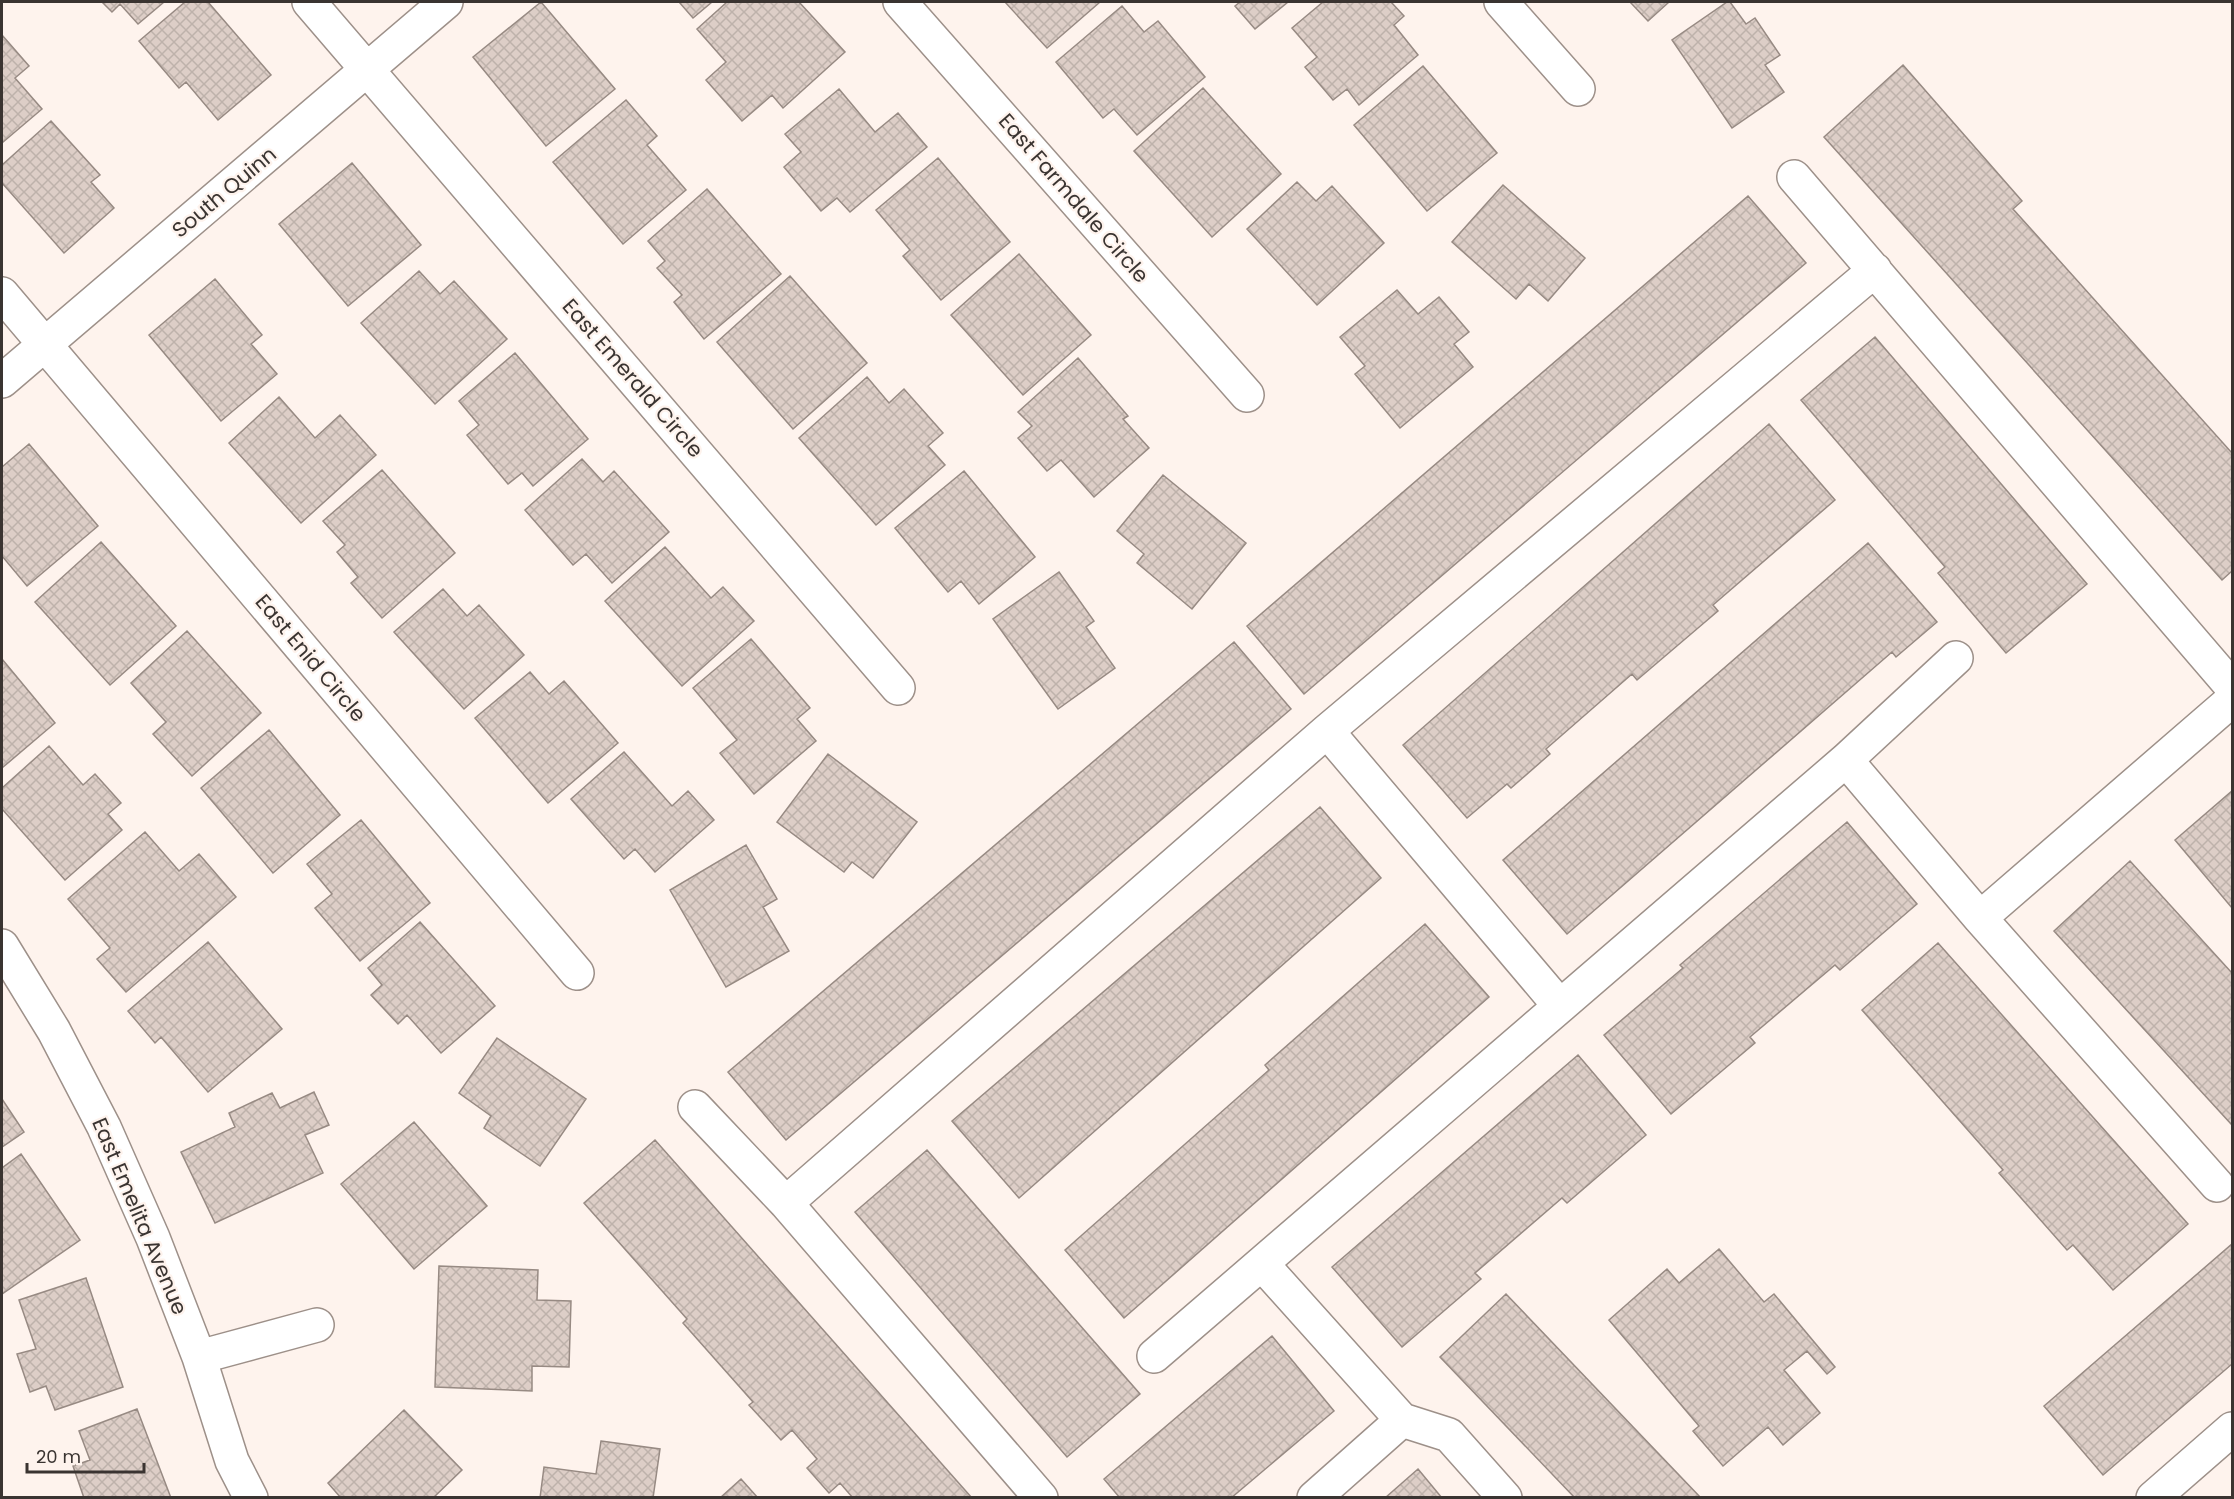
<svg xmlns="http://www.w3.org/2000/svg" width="2234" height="1499" viewBox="0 0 2234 1499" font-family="Poppins,sans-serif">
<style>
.building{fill:url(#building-cross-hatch);stroke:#978a83;stroke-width:1.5}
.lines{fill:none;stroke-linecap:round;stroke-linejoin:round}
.minor-casing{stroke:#9d9089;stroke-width:36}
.minor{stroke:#fff;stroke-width:33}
.labels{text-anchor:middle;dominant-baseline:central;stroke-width:4.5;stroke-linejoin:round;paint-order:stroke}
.street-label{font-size:21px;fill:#3a3431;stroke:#fef3ed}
</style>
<defs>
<pattern id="building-cross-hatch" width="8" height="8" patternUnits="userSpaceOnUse" patternTransform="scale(1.5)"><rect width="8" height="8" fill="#ddcec7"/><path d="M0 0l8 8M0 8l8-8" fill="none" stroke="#beb2ab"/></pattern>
</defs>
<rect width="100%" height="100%" fill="#fef3ed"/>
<path class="building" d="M102,2H164L138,24L120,4L112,12Z
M185,2H208L271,75L218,120L186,82L179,88L139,41Z
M541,2L615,89L546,146L473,57Z
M679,2H712L693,18Z
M727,2H799L845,52L783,108L772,95L742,121L706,80L726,62L697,29Z
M1005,2H1100L1047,48Z
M1240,2H1288L1255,29L1235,6Z
M1323,2H1391L1404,16L1394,25L1418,55L1359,105L1347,89L1333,100L1305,67L1317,57L1292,28Z
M1630,2H1669L1648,21Z
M1727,2H1730L1746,24L1755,18L1780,55L1765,65L1784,92L1732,128L1672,40Z
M1122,6L1144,32L1158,21L1205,77L1137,135L1114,109L1103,118L1056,62Z
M2,35L29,66L15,78L42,109L2,143Z
M1903,65L2022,201L2013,209L2232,453V571L2222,580L1824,137Z
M1423,66L1497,153L1427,211L1354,125Z
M1203,88L1281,174L1212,237L1134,151Z
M839,89L875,132L898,113L927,147L850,212L837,198L821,211L784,167L801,152L785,134Z
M626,100L657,136L647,145L686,190L623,244L553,162Z
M51,121L100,175L91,182L114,208L64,253L2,183V165Z
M938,158L1010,242L941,300L903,256L910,250L876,210Z
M352,163L421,245L348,306L279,224Z
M1297,182L1316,201L1332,186L1384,243L1317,305L1247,229Z
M1503,185L1585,258L1548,301L1529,284L1516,299L1452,242Z
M707,189L781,274L704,339L674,302L682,295L657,268L665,261L648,241Z
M1748,196L1806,263L1304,694L1247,626Z
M1019,254L1091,335L1023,395L951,315Z
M419,271L440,294L454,281L507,339L435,404L361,323Z
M790,276L867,363L793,429L717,342Z
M215,279L262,335L251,344L277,374L221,421L149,335Z
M1397,290L1418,314L1439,297L1469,332L1454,344L1473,367L1400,428L1355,374L1365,366L1340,337Z
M1875,337L2087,584L2006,653L1938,573L1945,567L1801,400Z
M515,353L588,439L533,486L522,473L508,484L467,435L479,425L459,401Z
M1078,358L1128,416L1123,419L1149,448L1094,497L1061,460L1047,471L1018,438L1032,426L1018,412Z
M867,377L889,403L904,389L943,433L928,446L945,465L876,525L799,438Z
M279,397L315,438L340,415L376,455L301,523L229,443Z
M1769,424L1835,500L1713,605L1718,611L1637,680L1632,674L1546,749L1550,754L1511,788L1507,784L1467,818L1403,745Z
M29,444L98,526L27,586L2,556V467Z
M582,459L603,482L614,471L669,532L612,583L586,554L573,565L525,510Z
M382,470L455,553L382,618L351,583L358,577L337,552L345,545L323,521Z
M964,471L1035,557L979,604L961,581L948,592L895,528Z
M1163,475L1246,543L1192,609L1137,563L1144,554L1117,531Z
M101,542L176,626L110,685L35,602Z
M1868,543L1937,622L1896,657L1892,652L1567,934L1503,860Z
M665,547L711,598L723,587L754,621L682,686L605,601Z
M1059,572L1094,621L1086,627L1115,668L1058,709L993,619Z
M443,589L467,616L479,605L524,655L464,709L394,632Z
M187,631L261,713L192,776L153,734L166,722L131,683Z
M751,639L810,708L797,719L816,741L754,794L720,753L737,740L693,688Z
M1234,642L1291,709L786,1140L728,1072Z
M2,659L55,723L2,768Z
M530,672L549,694L564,681L618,743L548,803L475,718Z
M269,730L340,815L273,873L201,788Z
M49,746L83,785L95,774L121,803L108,814L122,830L65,880L2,809V788Z
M624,752L672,806L688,791L714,820L655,872L635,849L624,859L571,799Z
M828,754L917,822L873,878L852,862L844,872L777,822Z
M2232,791V908L2175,840Z
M1320,807L1381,878L1019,1198L952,1121Z
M361,820L430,903L360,961L315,908L332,894L307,864Z
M1847,822L1917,904L1840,970L1835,965L1750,1037L1755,1043L1671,1114L1604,1035L1683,968L1680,965Z
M145,832L179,871L199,854L236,897L126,992L97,959L110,948L68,899Z
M746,845L777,899L763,907L789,951L726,987L670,890Z
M2130,861L2232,973V1125L2054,931Z
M420,922L495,1006L441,1053L407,1015L398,1024L371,995L382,985L368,968Z
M1425,924L1489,997L1124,1318L1065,1250L1269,1070L1265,1065Z
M208,942L282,1029L208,1092L161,1037L155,1043L128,1011Z
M1938,943L2188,1224L2113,1290L2073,1245L2067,1250L1999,1173L2003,1170L1862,1010Z
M497,1038L586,1099L540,1166L484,1128L491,1116L459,1093Z
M1578,1055L1646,1135L1567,1203L1562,1198L1475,1273L1481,1279L1402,1347L1332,1267Z
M314,1092L329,1125L305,1135L323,1173L215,1223L181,1152L235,1127L229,1113L272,1093L280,1108Z
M2,1099L24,1132L2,1147Z
M414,1122L487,1206L414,1269L341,1184Z
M655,1140L972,1498H853L840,1483L829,1493L807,1468L817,1459L792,1430L781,1440L749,1405L753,1402L683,1323L687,1319L584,1203Z
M927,1150L1140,1394L1067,1457L855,1212Z
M21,1154L80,1240L2,1294V1168Z
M2232,1244V1364L2103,1475L2044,1406Z
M1719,1249L1764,1302L1774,1294L1835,1367L1827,1374L1807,1351L1784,1370L1820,1413L1783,1445L1768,1427L1723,1466L1693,1431L1699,1426L1609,1320L1667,1269L1679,1283Z
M439,1266L538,1270L537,1300L571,1301L569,1367L532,1366V1391L435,1387Z
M86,1278L123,1387L55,1410L46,1386L30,1392L17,1354L36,1349L19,1300Z
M1506,1294L1701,1498H1575L1440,1357Z
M1272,1336L1334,1411L1231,1498H1120L1104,1479Z
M137,1409L171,1498H84L73,1466L90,1460L79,1431Z
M404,1410L462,1470L433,1498H341L328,1483Z
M601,1441L660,1449L653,1498H540L544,1467L596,1474Z
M1418,1469L1442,1498H1385Z
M741,1479L758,1498H720Z"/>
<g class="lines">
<g class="minor-casing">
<path id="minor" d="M309,2L898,688
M900,2L1247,395
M1501,2L1578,89
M1794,177L2232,687
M2,294L577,973
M2,381L446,2
M1327,731L1559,1005
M1846,760L1980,918L2217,1185
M1980,918L2232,700
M2,946L54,1031L104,1127L153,1238L199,1357L232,1461L251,1498
M695,1107L786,1203L1041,1498
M786,1203L1327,731L1875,270
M1262,1264L1402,1420L1449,1435L1505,1498
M1154,1356L1846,760L1956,658
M199,1357L317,1325
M1314,1498L1402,1420
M2153,1498L2232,1429"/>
</g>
<use href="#minor" class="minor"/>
</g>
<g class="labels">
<g class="street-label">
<text transform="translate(224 192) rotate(-40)">South Quinn</text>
<text transform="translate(1074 198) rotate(49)">East Farmdale Circle</text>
<text transform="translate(633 378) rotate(49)">East Emerald Circle</text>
<text transform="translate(311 658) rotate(50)">East Enid Circle</text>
<text transform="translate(140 1216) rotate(67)">East Emelita Avenue</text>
</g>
</g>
<rect width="2234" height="1499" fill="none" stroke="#3a3431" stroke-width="6"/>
<path d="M27 1463v9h117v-9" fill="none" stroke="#3a3431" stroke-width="3"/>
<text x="36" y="1463" font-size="18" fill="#3a3431" stroke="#fef3ed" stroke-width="4.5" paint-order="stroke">20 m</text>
</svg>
